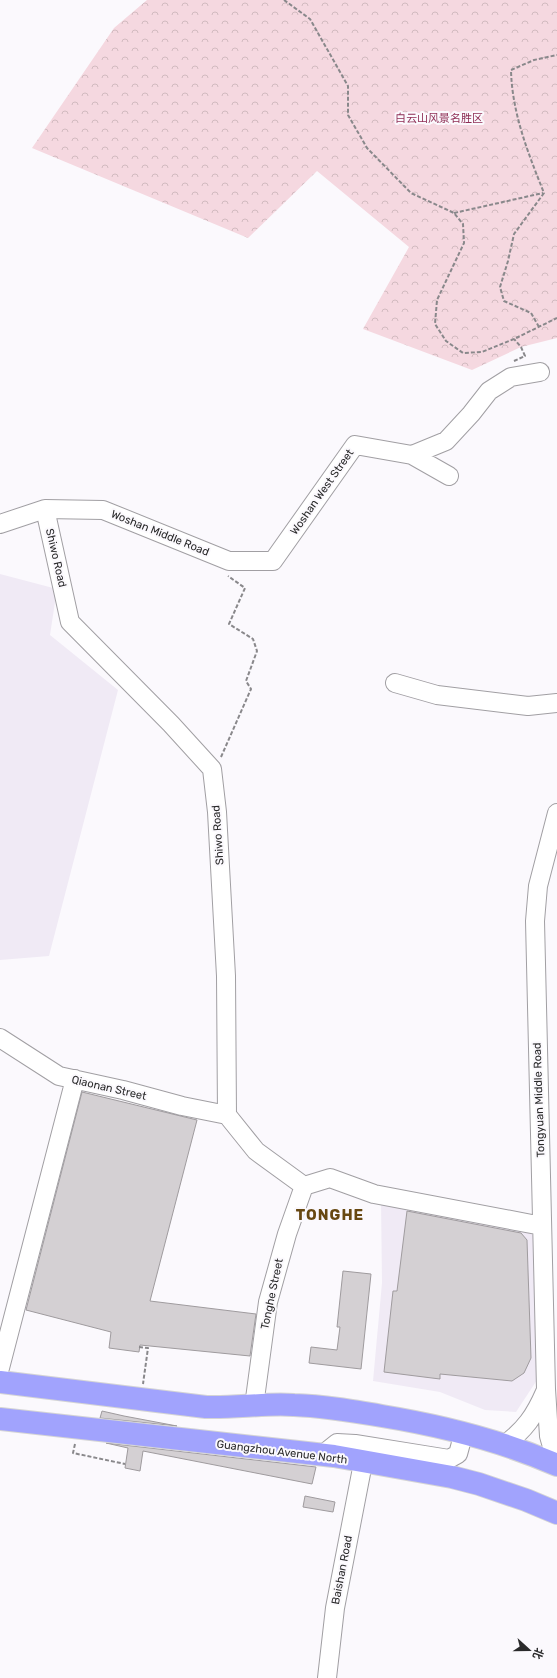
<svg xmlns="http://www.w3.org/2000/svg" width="557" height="1678" viewBox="0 0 557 1678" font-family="Rubik,'Noto Sans SC',sans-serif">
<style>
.built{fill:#f0eaf5}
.park{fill:url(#park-crowns)}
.building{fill:#d4d0d3;stroke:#9f9b9e}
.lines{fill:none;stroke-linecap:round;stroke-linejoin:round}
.minor-casing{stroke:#a19fa3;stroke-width:20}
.highway-casing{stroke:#d4d4d5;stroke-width:24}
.path{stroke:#89888b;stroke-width:2;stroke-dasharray:4 2;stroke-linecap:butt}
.minor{stroke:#fff;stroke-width:18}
.highway{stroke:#a1a3fd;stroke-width:22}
.labels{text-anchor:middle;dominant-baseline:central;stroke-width:4;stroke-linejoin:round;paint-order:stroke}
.park-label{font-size:11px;fill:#8e2d54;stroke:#fbf9fd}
.street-label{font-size:11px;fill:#2a2a2b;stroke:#fbf9fd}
.district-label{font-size:15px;font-weight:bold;letter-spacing:1px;fill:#674811;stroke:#fbf9fd}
</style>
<defs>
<pattern id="park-crowns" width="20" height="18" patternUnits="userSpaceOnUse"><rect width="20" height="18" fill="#f5d8e0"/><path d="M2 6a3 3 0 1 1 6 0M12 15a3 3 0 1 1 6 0" fill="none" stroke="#d2bac0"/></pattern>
</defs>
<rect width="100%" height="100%" fill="#fbf9fd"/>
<path class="built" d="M0,574L57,589L50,635L118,690L49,956L0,960Z
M381,1201L533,1230L539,1377L516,1412L485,1410L440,1392L373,1381L382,1283Z"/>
<path class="park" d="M147,0H557V338L521,347L472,370L363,329L409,247L317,171L248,238L32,148L114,28Z"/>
<path class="building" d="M82,1092L197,1120L150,1301L256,1314L250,1356L140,1345L139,1352L109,1348L111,1332L26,1310Z
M407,1211L521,1233L527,1240L531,1358L524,1373L512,1381L440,1374V1379L384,1372L393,1291H397Z
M343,1271L371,1274L361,1369L309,1363L311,1347L337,1350L340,1327H337Z
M102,1411L124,1416L177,1426L100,1418Z
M106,1443L316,1467L312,1484L143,1451L140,1471L125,1468L128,1448Z
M305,1496L335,1502L333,1512L303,1507Z"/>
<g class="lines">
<g class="minor-casing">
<path id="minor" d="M412,455L446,441L471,414L489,391L511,377L540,372
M45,509L70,622L171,724L212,769L217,812L226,976L227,1115L256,1151L304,1186
M0,524L45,509L103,510L229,561H273L355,445L412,455L449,476
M395,683L437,695L528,706L557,703
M557,813L538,886L535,921L546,1389L549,1436L557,1464
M0,1038L59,1076L123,1090L182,1106L227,1115
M304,1186L330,1178L374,1194L542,1226
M0,1368L75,1079
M254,1406L268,1302L287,1234L304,1186
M504,1445C525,1430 535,1415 545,1392
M322,1455L337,1443L355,1444L449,1459L458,1454L464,1432
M327,1678L335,1608L363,1463"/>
</g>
<g class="highway-casing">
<path id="highway" d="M0,1382L206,1407C236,1408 265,1403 294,1405C324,1406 353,1411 382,1416C443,1426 500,1440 557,1465
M0,1419L334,1456L452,1477L479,1484L526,1500L557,1513"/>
</g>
<path class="path" d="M284,0L310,19L348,86V115L367,148L411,193L454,213L463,224L464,243L437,300L435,324L446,341L463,353L482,352L514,339L557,318
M454,213L543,193
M539,327L531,313L504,301L500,287L508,261L514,234L544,193C528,153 512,113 511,70L534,60L557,55
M514,361L525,356L521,347L514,339
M221,757L251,689L246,681L257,651L253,639L229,624L245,588L228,576
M139,1347L148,1348L143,1384
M75,1444L73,1453L125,1464"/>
<use href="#minor" class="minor"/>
<use href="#highway" class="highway"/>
</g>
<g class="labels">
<g class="park-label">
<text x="439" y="118">白云山风景名胜区</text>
</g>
<g class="street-label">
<text transform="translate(322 492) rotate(-55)">Woshan West Street</text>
<text transform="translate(160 533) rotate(22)">Woshan Middle Road</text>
<text transform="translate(56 558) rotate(77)">Shiwo Road</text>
<text transform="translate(218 835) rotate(-94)">Shiwo Road</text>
<text transform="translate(109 1088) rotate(13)">Qiaonan Street</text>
<text transform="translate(539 1100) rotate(-92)">Tongyuan Middle Road</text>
<text transform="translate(272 1294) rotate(-78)">Tonghe Street</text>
<text transform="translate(282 1452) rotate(7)">Guangzhou Avenue North</text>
<text transform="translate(342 1570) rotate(-79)">Baishan Road</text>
</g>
<g class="district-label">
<text x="330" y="1215">TONGHE</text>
</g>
</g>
<g transform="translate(529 1650) rotate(111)" stroke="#fbf9fd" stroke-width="3" paint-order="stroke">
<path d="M0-3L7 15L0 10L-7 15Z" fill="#2a2a2b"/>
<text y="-6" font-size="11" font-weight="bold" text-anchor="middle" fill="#2a2a2b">北</text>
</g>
</svg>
